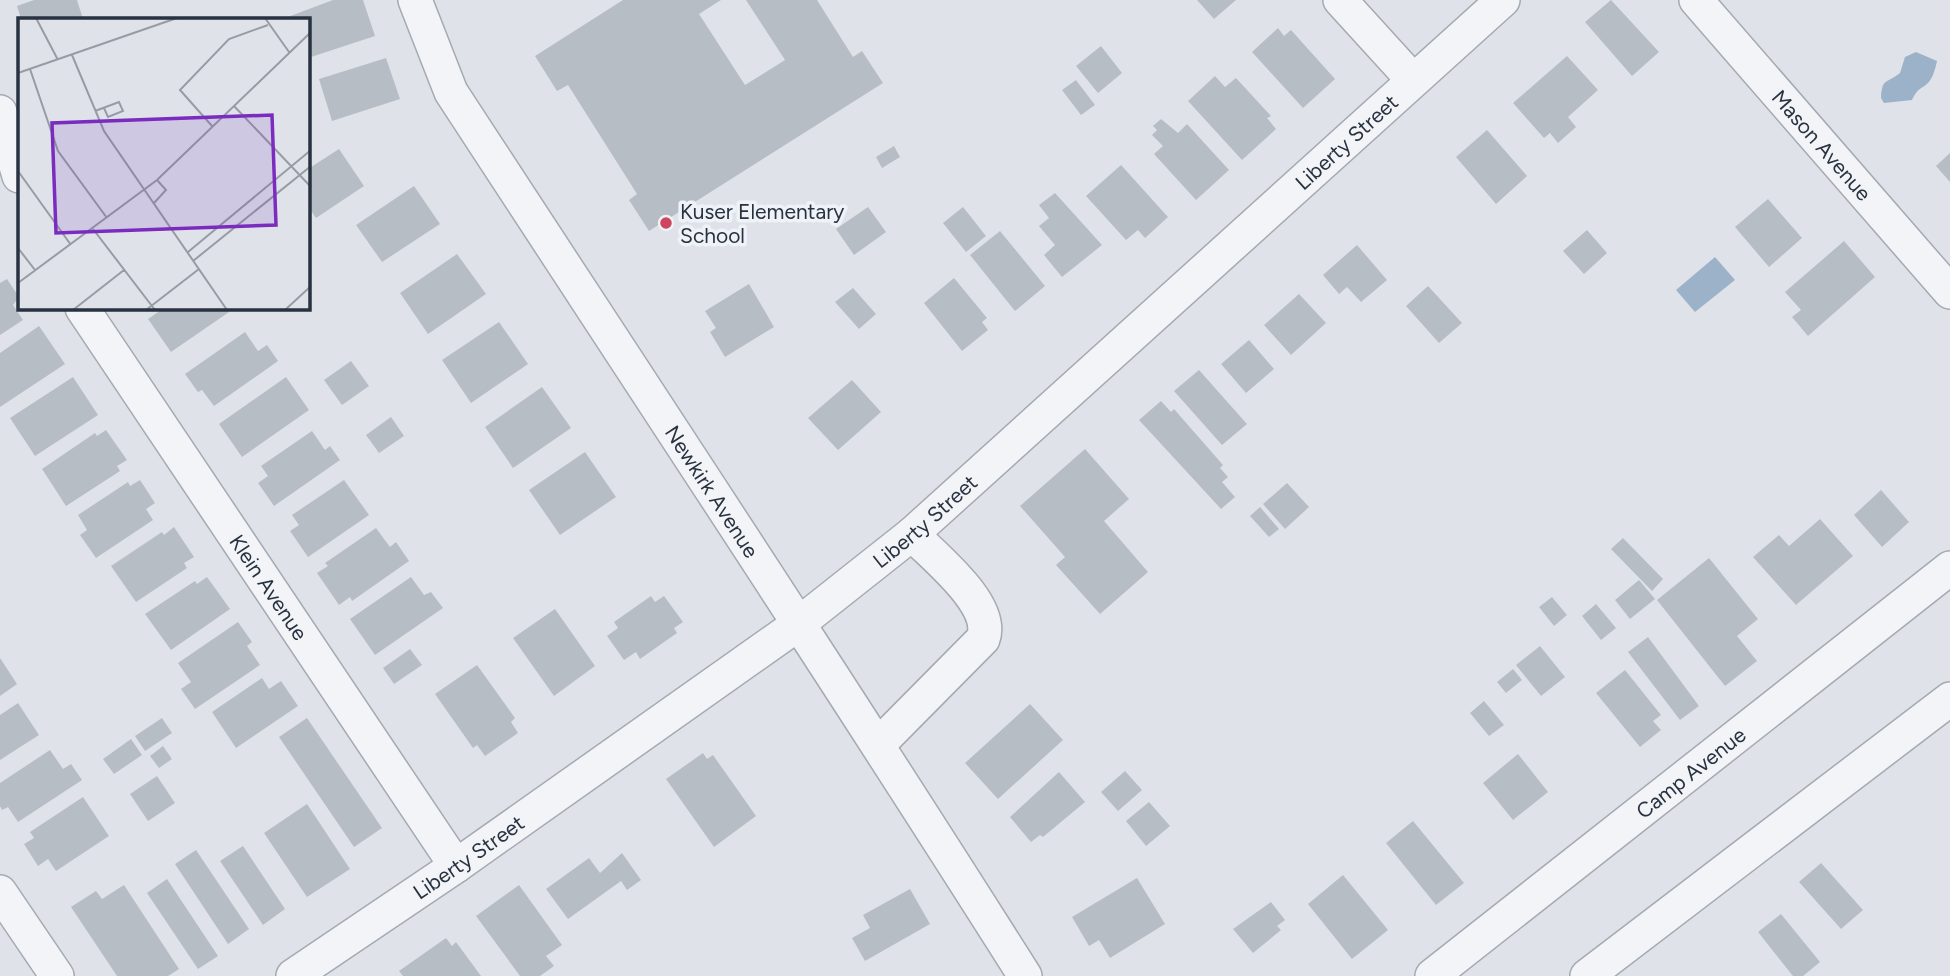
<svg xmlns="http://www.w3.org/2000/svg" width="1950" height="976" viewBox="0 0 1950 976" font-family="Figtree,sans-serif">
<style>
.water{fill:#9bb2c8}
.building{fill:#b7bdc5}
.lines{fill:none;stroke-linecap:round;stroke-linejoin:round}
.minor-casing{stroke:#a4aab3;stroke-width:36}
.minor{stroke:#f2f4f7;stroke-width:33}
.poi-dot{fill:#cd455e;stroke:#eff2f6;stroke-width:2.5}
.labels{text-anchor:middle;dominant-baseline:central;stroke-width:7;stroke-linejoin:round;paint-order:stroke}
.street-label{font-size:21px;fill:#283240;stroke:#eff2f6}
.poi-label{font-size:21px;fill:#283240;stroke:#eff2f6;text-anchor:start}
.inset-road{fill:none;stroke:#969ca5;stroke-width:2}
.view{fill:#7b2cbf;fill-opacity:0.15;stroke:#7b2cbf;stroke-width:3.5}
.inset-edge{fill:none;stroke:#283240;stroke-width:3.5}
</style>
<rect width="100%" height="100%" fill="#dfe3e9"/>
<path class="water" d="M1916,52L1937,61C1930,94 1921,80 1912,100L1884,103L1881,98C1882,77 1887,84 1900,73L1905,57Z
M1715,257L1735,280L1695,312L1676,290Z"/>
<path class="building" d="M34,0H77L83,19H21L17,6Z
M333,0H363L375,36L308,58V19L285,18Z
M623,0H721L699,14L745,85L785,60L746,0H817L853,57L862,51L883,83L649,231L629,200L637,194L568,85L557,91L535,56Z
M1197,0H1236L1214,19Z
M1611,0L1659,52L1632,76L1585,22Z
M1278,28L1284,36L1291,30L1335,79L1303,108L1252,52Z
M1101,46L1122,73L1098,93L1076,66Z
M1567,56L1598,90L1568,117L1576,127L1558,143L1550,133L1544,138L1513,103Z
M386,58L400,99L332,121L319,79Z
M1215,76L1225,87L1236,78L1271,116L1267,118L1276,129L1242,160L1188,101Z
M1076,80L1095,105L1081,115L1062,90Z
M1161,119L1178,133L1187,124L1229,170L1196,200L1154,154L1163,146L1152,135L1157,130L1153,126Z
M1487,130L1527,176L1496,204L1456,157Z
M894,146L900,157L882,168L876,157Z
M339,149L364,186L316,218L308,206V169Z
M1950,153V182L1936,166Z
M1121,165L1168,217L1145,238L1138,230L1126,240L1086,196Z
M414,186L440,224L382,262L356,225Z
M1055,193L1102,245L1062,277L1044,255L1055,245L1039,226L1049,218L1039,205Z
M1768,199L1802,238L1769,267L1735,227Z
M868,207L886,232L854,255L836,229Z
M963,207L986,236L966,252L943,223Z
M1587,230L1607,253L1584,274L1563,251Z
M1000,231L1045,286L1015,311L970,255Z
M1844,241L1875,277L1808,336L1792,317L1801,310L1785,292Z
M1357,245L1387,280L1361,302L1347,287L1339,294L1323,275Z
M457,254L486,294L428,334L400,293Z
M954,278L987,318L982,322L988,330L962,351L924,303Z
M7,279L19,297L13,305L23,320L0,335V283Z
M749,284L774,327L725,357L710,332L716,328L705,311Z
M1428,286L1462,323L1439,343L1406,306Z
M853,288L876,314L859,329L835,302Z
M1299,294L1326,323L1291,355L1264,325Z
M164,308H226L229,312L171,352L148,319Z
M499,322L528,364L471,403L442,360Z
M39,326L65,364L0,407V353Z
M245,332L258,351L267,345L278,361L214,406L202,390L198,392L185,374Z
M1249,340L1274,369L1246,393L1221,364Z
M351,361L369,386L342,405L324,380Z
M1199,370L1247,424L1222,445L1174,391Z
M73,377L98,415L35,456L10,418Z
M286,377L309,410L242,457L219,424Z
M852,380L881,412L838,450L808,418Z
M542,387L571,428L513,468L485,427Z
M1161,401L1171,412L1174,409L1223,465L1220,468L1228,477L1222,482L1235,497L1221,509L1139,420Z
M391,417L404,436L379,453L366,435Z
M106,430L127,460L117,466L120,471L66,506L42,469L95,433L97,436Z
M312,431L325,450L330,446L340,460L274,506L258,483L268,476L261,466Z
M1085,449L1129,499L1104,521L1148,572L1100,614L1056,565L1065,557L1020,506Z
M585,452L616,497L560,535L529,490Z
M140,480L155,503L146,509L153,520L96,558L80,535L87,530L78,515L128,482L130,486Z
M344,480L369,515L308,557L290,531L299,525L292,515Z
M1287,483L1309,507L1285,529L1263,504Z
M1881,490L1909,522L1882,547L1854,515Z
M1260,507L1279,529L1269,537L1250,516Z
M1820,519L1853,556L1796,605L1753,557L1779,535L1789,546Z
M174,527L194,557L184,563L187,568L136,602L111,566L162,532L164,535Z
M376,528L390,547L396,542L409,561L352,601L350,597L339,605L317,573L328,566L325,563Z
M1623,538L1663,579L1652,591L1611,549Z
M1709,558L1758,619L1737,636L1757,661L1725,686L1657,600Z
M207,577L230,609L171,650L145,614L195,581L197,584Z
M411,577L424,595L431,592L443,608L375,655L350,619Z
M1639,580L1655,599L1630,619L1615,600Z
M651,596L655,602L664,596L683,622L674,628L677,633L640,659L636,652L624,660L607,636L618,628L614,622Z
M1552,597L1567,615L1554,626L1539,607Z
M1596,604L1616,628L1601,640L1582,616Z
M555,609L595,666L554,696L513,638Z
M238,622L252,642L247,646L260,665L195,709L181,689L191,682L178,663Z
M1648,637L1699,706L1680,720L1628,652Z
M1540,646L1565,677L1541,696L1516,665Z
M410,649L422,665L394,684L383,668Z
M0,658L17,684L0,696Z
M477,665L515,718L511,722L518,733L485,756L477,745L473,748L435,694Z
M1513,669L1522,680L1506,693L1497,682Z
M1625,670L1661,715L1653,721L1661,730L1640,747L1596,693Z
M262,678L269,689L281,681L298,706L236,748L212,712Z
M1484,701L1504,725L1489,736L1470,713Z
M18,703L39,735L0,760V715Z
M1030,704L1063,740L998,799L965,763Z
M162,718L172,733L145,751L135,736Z
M307,718L382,828L354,847L279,737Z
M131,739L142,755L114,774L103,759Z
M163,746L172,759L159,768L150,756Z
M50,750L63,769L71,764L82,780L18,822L8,807L2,810L0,806V783Z
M703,753L707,759L713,755L756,816L714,847L666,779Z
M1518,754L1548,792L1513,820L1483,783Z
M1125,771L1142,790L1118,811L1101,792Z
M1059,772L1085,802L1043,837L1040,835L1031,842L1010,817Z
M157,776L175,803L148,821L130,794Z
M83,797L109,836L56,871L48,859L38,866L24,844L34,838L30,832Z
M1149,802L1170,826L1146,846L1126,821Z
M307,804L350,869L307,897L264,833Z
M1413,821L1464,883L1436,905L1386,843Z
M243,846L285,909L263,925L220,861Z
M196,850L249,929L228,944L175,864Z
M622,853L641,880L627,890L621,881L568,919L546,889L589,858L600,873Z
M1821,863L1863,910L1841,929L1799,882Z
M1343,875L1388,930L1352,959L1308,904Z
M1137,878L1165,924L1110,958L1099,940L1089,946L1072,917Z
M167,879L218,956L198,969L147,893Z
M124,885L179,969L168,976H117L71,907L96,891L102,899Z
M519,885L562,945L546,956L554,966L540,976H520L476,916Z
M910,889L930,924L865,961L852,938L870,928L863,915Z
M1271,902L1285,920L1277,926L1281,930L1253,953L1233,929Z
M1781,914L1820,962L1803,976H1793L1758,932Z
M446,938L452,946L456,942L481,976H403L399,971Z"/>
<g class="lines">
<g class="minor-casing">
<g id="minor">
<path id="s1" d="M415,0L451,92C643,386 837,679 1025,976"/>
<path d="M1340,0L1412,79"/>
<path id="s2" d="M1696,0L1950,292"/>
<path d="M0,112L19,176"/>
<path id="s3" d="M82,308L456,866"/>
<path d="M879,744L983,639C996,605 934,557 912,534"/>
<path d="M0,892L57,976"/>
<path id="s4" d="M293,976L456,866L797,625L912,534L1503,0"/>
<path id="s5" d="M1432,976L1950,568"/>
<path d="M1587,976L1950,699"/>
</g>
</g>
<use href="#minor" class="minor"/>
</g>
<circle class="poi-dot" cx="666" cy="223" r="7"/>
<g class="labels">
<g class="street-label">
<text stroke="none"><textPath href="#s4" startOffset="1346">Liberty Street</textPath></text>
<text stroke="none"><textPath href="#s2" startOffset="192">Mason Avenue</textPath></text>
<text stroke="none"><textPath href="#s1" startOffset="576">Newkirk Avenue</textPath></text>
<text stroke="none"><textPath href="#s4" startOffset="779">Liberty Street</textPath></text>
<text stroke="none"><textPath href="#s3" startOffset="336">Klein Avenue</textPath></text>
<text stroke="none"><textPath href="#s5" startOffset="329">Camp Avenue</textPath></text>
<text stroke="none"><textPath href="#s4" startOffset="212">Liberty Street</textPath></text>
</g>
<g class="poi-label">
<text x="680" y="211">Kuser Elementary<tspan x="680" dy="24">School</tspan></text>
</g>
</g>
<g transform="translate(18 18)">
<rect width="292" height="292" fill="#dfe3e9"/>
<path class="inset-road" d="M18,0L40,42M247,0L271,34M54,37L86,113L209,292M12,51L40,133L89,200M0,55L159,0M216,88L293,169M77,93L101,84L105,93L90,99L86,90M194,108L162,72L211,21L250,7M0,153L53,227M136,185L148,172L139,162M75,211L137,292M0,230L17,252M170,234L293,132M175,243L293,148M0,265L139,162L293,14M55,292L106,252M128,292L181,251M267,292L293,268"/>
<path class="view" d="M254,97L258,207L38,215L34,105Z"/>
<rect width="292" height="292" class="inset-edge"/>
</g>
</svg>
